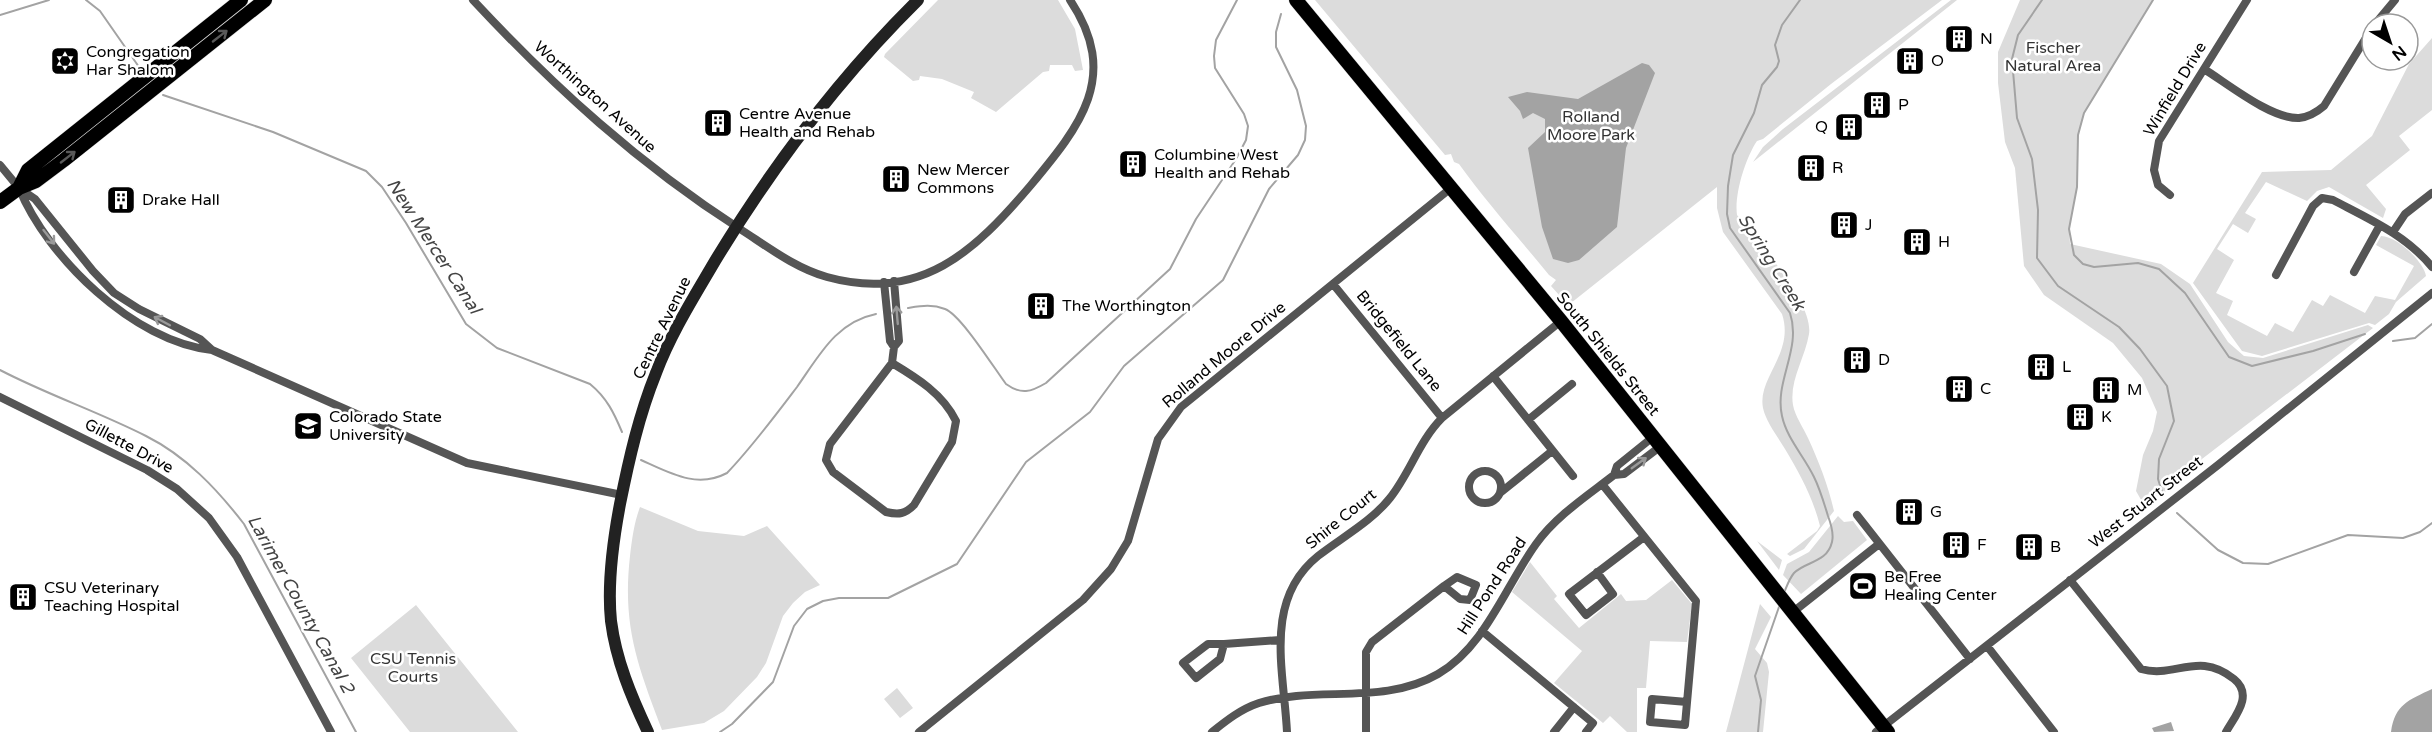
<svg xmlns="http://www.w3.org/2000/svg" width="2432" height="732" viewBox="0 0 2432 732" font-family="'Varela Round',sans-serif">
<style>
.green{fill:#dcdcdc}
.water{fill:#a3a3a3}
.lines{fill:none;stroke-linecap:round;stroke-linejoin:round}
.stream{stroke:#a3a3a3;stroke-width:2}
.primary-casing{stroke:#dbdbdb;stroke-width:15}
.street{stroke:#555;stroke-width:8}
.secondary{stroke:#222;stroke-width:12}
.primary{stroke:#000;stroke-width:14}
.oneway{stroke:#595959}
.oneway2{stroke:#999}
.labels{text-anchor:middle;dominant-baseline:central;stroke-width:5;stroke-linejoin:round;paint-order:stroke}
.poi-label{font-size:16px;fill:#000;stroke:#fff;text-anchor:start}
.park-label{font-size:16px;fill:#333;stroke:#fff}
.street-label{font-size:16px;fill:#000;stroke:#fff}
.water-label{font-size:18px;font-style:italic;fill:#444;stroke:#fff}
</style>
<rect width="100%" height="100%" fill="#fff"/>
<path class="green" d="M938,0H1058L1075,29L1083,70L1075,71L1072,65H1050L1049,71L1043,72L996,112L971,98L974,92L942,79L920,76L919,80L913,81L884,57L885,54Z
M1315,0H1942L1831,84L1763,139L1757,141C1746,157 1734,194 1737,215C1756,240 1814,302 1809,334C1805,358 1789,381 1793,405C1795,416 1803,427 1808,438C1819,462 1828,485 1834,511L1804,549L1790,556L1787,554L1817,531L1820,526C1813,498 1800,474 1785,449C1778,437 1766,422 1763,408C1757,378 1795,353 1782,314L1723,232L1717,208V187L1571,303L1567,292L1560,296L1551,286L1556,280L1549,275C1519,238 1487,203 1459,164L1454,162L1451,154L1445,155Z
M1951,0H1957L1753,162L1763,147L1783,129Z
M2020,0H2153L2084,113L2078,135L2077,187L2069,229L2070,244L2161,264L2190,284L2228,342L2244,356L2263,358L2368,325L2373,328L2185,472L2168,490L2144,505L2136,491L2143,455L2153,431L2157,412L2142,378L2113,343L2044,295L2024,266L2015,168L2005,142L1998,83V52Z
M2432,38V110L2399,136L2410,150L2366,185L2386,209L2383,218L2329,187L2317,191L2307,201L2266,182L2245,213L2256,219L2248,233L2233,224L2217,249L2234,260L2216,293L2233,301L2227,315L2267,336L2275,323L2293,332L2312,300L2323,306L2330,295L2365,313L2375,296L2395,300L2414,266L2376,245L2381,236C2397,236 2424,262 2426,276L2396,302L2389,314L2375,325L2369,323L2262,356L2242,351L2193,283L2262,172L2331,170L2372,136L2409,64Z
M640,507L698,531L744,536L767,526L820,585L805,592L793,603L783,616L766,663L757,677L724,711L704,723L662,730C638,666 622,627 630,556C632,539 634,523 640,507Z
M1838,516L1844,522L1853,521L1867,540L1801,594L1783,575L1787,564L1809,552Z
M1757,541L1782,560L1779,570Z
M1530,562L1557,596L1554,599L1579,628L1621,594L1626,601L1646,600L1672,580L1692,604L1687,642L1650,641L1646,688H1637V732H1627L1610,716L1603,723L1554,683L1582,651L1512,592Z
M1760,604L1771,617L1755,649L1767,663L1769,672L1763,732H1726Z
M416,605L518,732H410L351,658Z
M897,688L913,708L900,718L884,699Z"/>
<path class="water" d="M1642,63L1649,65L1655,73L1626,148L1617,227L1579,260L1568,263L1553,259L1542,227L1528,148L1545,132V119L1533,113L1523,119L1520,111L1508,97L1527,92L1578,99Z
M2432,689V732H2391C2395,704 2409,700 2432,689Z
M2171,722L2174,731L2154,732L2152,728Z"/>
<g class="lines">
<path class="stream" d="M86,0L100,11L139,67
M2042,0L2018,35L2012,59L2017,118L2032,159L2038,210L2037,258L2058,286L2119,327L2140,349L2167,386L2174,421L2159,459L2158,479L2163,495
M2153,0L2084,113L2078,135L2077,187L2069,229L2074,255L2083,264L2094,267L2138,263L2159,269L2185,293L2229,357L2252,366L2313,351L2365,334
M0,15L49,0
M163,95L273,132L366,171L382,187L406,223L466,324L497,348L590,384C607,398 614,413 622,432
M908,308C921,306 932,304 945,309C961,315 994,368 1006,384C1021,395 1031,392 1046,383L1170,269L1196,219L1236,159L1246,140L1248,126L1244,114L1215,68L1214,56L1216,40L1237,0
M2393,341L2415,338L2432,324
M0,370C48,395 99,412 146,436C186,456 217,489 244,524L356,732
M641,460C670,473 697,489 727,473C752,447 775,416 797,387C819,356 836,322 876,314
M2177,513L2218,550L2243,563L2268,564L2348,535L2403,538L2420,532L2432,523
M1784,593C1787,586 1789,579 1794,573C1806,561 1827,563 1832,542C1834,534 1831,524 1828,516C1824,503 1820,489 1814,477C1804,456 1787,439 1782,416C1774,381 1802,349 1790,313L1730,228L1727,214L1728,186L1733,155L1754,113L1762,85L1777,67L1779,61L1775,45L1782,25L1800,0
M720,732L732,724L773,682L794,626L807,609L823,601L839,598H888L957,564L1026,462L1090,412L1124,366L1223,280L1269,189L1298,155L1305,140L1306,126L1297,90L1276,47V32L1281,14
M1758,732L1761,700L1755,676L1780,604"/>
<g class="primary-casing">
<path id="primary" d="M1296,0L1561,321L1888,732
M19,188L28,170L241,0
M0,202L19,188L36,181L64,160L265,0"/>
</g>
<path class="street" d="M473,0C555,88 639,164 740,229C768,247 795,268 827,277C921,303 975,251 1031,185C1080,126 1121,76 1070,0
M2375,24L2395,0
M2204,69C2228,84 2271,119 2299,118C2309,117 2317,112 2324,106L2372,28
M0,165L19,188L35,199L93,271L114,293L139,309L200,339L212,350
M19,188C47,257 134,342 212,350L467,463L622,495
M2170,195L2158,185L2154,170L2159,141L2247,0
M2393,232L2405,214L2432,193
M2354,272L2380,225
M2276,275L2313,206L2322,198L2333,200C2369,219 2406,235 2432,267
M884,282L890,341L894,347L899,341L894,281
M1333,284L1442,418
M892,363C917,378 943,394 956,421L952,442L914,505C905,514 899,515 886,512L833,472L826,460L830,444L892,363L894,347
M1493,376L1573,476
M0,397L147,470L177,489L209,518L237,557L331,732
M1528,420L1572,384
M1469 487a16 16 0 1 1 32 0a16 16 0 1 1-32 0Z
M1614,475L1617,466L1653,437
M1602,484L1696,601L1685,725L1650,722L1652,699L1687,702
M1500,493L1552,451
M1857,515L1970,659
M1597,572L1613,594L1586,615L1569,594L1644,537
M1457,577L1476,585L1470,600L1460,599L1444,586Z
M2070,580L2141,669C2175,679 2198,650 2234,679C2254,695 2235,716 2226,732
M1793,612L1879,544
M1482,631L1593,723L1586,732
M1208,644H1224L1220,659L1196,678L1183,663Z
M1224,644L1280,640
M1987,646L2054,732
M919,732L1083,600L1111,569L1128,541L1158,439L1181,407L1451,188
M1212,732C1227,720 1241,709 1259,703C1316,685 1383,706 1438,674C1485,647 1505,587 1536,544C1556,516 1587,496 1614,475L1624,474L1661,446
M1287,732C1284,671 1263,600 1318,556C1341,538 1372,521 1390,498C1410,473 1419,441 1442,418L1561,321
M1366,732V652L1372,642L1444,586
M1554,732L1574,707
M1876,732L2218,465L2432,293"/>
<path class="secondary" d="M648,732C631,696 616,660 611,621C607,582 613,541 620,504C629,459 639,415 656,373C671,333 694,297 715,261C772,167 839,78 918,0"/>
<use href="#primary" class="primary"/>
</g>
<defs><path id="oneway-shaft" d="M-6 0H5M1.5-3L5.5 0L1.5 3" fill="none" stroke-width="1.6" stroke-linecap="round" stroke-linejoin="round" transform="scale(1.5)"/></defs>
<g class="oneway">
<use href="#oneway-shaft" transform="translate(220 36) rotate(-38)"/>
<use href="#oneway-shaft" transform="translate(68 157) rotate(-38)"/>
</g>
<g class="oneway2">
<use href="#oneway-shaft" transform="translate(49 237) rotate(52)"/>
<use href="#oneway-shaft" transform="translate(897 315) rotate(-95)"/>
<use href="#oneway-shaft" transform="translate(162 321) rotate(-152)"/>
<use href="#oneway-shaft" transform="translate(1639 463) rotate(-36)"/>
</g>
<defs>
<g id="building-square" transform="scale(1.5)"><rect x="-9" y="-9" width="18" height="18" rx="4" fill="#000" stroke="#fff"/><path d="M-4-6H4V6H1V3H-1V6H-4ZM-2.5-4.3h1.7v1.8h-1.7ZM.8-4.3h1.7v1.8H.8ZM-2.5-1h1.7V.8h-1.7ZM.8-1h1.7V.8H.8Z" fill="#fff"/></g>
<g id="synagogue-square" transform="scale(1.5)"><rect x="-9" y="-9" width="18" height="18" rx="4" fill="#000" stroke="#fff"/><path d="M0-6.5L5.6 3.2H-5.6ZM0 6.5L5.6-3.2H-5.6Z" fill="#fff"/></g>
<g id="university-square" transform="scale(1.5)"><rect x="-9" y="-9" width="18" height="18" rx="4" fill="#000" stroke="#fff"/><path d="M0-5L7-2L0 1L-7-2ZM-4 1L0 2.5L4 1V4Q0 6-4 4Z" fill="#fff"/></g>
<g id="stadium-square" transform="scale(1.5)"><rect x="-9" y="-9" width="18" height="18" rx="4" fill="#000" stroke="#fff"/><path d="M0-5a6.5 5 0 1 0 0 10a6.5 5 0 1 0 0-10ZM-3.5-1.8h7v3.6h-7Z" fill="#fff"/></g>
</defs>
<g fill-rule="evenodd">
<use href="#building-square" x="1959" y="39"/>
<use href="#synagogue-square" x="65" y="61"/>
<use href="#building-square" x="1910" y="61"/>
<use href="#building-square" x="1877" y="105"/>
<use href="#building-square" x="718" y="123"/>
<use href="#building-square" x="1849" y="127"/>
<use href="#building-square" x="1133" y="164"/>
<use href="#building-square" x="1811" y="168"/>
<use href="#building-square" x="896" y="179"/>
<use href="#building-square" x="121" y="200"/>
<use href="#building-square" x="1844" y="225"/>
<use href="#building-square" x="1917" y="242"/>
<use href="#building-square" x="1041" y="306"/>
<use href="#building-square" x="1857" y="360"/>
<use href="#building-square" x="2041" y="367"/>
<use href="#building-square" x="1959" y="389"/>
<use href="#building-square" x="2106" y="390"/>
<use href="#building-square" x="2080" y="417"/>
<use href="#university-square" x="308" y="426"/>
<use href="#building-square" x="1909" y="512"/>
<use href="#building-square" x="1956" y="545"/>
<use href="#building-square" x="2029" y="547"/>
<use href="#stadium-square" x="1863" y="586"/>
<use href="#building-square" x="23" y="597"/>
</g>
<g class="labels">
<g class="poi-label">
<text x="1980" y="39">N</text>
<text x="86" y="52">Congregation<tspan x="86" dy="18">Har Shalom</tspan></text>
<text x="1931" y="61">O</text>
<text x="1898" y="105">P</text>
<text x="739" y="114">Centre Avenue<tspan x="739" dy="18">Health and Rehab</tspan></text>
<text x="1828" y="127" text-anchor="end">Q</text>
<text x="1154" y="155">Columbine West<tspan x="1154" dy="18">Health and Rehab</tspan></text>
<text x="1832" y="168">R</text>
<text x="917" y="170">New Mercer<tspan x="917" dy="18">Commons</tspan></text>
<text x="142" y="200">Drake Hall</text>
<text x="1865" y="225">J</text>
<text x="1938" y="242">H</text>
<text x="1062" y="306">The Worthington</text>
<text x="1878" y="360">D</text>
<text x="2062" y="367">L</text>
<text x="1980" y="389">C</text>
<text x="2127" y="390">M</text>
<text x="329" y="417">Colorado State<tspan x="329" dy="18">University</tspan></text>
<text x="2101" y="417">K</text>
<text x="1930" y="512">G</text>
<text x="1977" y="545">F</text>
<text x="2050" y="547">B</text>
<text x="1884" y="577">Be Free<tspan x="1884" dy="18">Healing Center</tspan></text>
<text x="44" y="588">CSU Veterinary<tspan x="44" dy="18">Teaching Hospital</tspan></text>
</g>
<g class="park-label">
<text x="2053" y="48">Fischer<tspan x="2053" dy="18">Natural Area</tspan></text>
<text x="1591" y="117">Rolland<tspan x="1591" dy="18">Moore Park</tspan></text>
<text x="413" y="659">CSU Tennis<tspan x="413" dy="18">Courts</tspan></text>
</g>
<g class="street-label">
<text transform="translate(2175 89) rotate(-59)">Winfield Drive</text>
<text transform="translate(595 97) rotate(42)">Worthington Avenue</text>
<text transform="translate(662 328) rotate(-64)">Centre Avenue</text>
<text transform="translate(1399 341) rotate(51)">Bridgefield Lane</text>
<text transform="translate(1608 354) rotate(51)">South Shields Street</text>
<text transform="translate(1224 355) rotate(-40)">Rolland Moore Drive</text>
<text transform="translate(129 446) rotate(28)">Gillette Drive</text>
<text transform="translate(2146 502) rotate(-38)">West Stuart Street</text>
<text transform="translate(1341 519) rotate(-39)">Shire Court</text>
<text transform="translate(1492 586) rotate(-57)">Hill Pond Road</text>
</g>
<g class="water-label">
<text transform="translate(434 246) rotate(57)">New Mercer Canal</text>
<text transform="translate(1772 262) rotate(58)">Spring Creek</text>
<text transform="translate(301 604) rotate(61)">Larimer County Canal 2</text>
</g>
</g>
<g transform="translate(2390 42) rotate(141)"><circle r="28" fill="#ffffff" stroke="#999999" stroke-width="1.5"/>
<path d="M0-4.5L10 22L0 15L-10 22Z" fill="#000000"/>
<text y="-9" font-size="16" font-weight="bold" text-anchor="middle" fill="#000000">N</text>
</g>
</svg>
